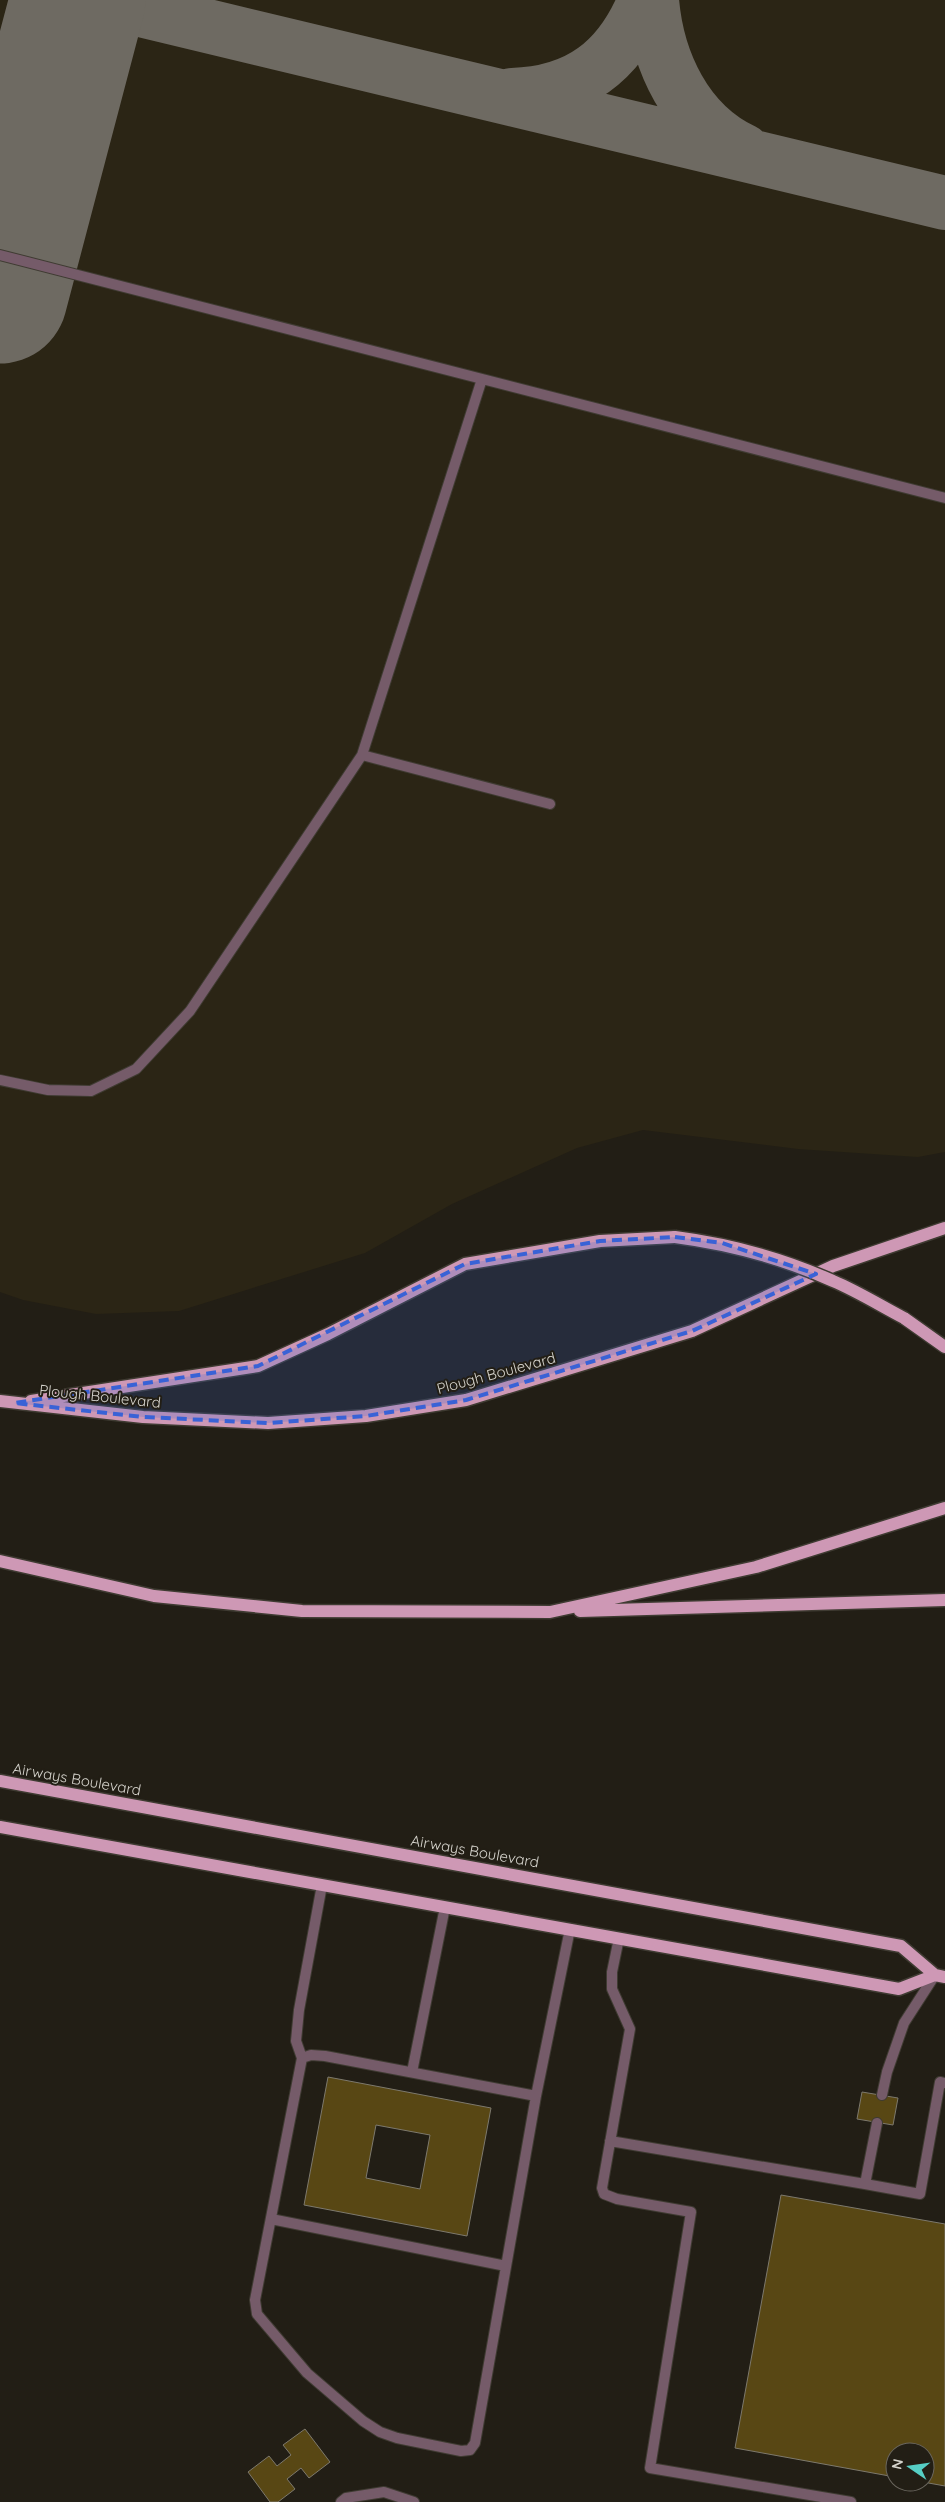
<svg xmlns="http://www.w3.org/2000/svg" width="945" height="2502" viewBox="0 0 945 2502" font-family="Quicksand,sans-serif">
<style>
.built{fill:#2b2515}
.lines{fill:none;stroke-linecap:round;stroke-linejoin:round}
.taxiway{stroke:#6e6a62;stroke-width:54}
.runway{stroke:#6e6a62;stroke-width:135}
.building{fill:#584714;stroke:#7d796d;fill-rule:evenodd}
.service-casing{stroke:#3f3b32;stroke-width:12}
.minor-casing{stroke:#3f3b32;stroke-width:12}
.primary-casing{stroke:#3f3b32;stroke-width:15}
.service{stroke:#755b69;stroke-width:10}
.minor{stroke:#755b69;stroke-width:10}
.primary{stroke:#ce98b5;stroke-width:12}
.primary-bridge-casing{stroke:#3f3b32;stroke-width:15;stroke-linecap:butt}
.primary-bridge{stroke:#ce98b5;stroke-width:12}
.marked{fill:#3962d6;fill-opacity:0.2;stroke:#3962d6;stroke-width:4;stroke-dasharray:10 6;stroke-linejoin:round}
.labels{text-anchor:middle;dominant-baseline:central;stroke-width:4;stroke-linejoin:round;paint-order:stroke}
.street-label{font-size:15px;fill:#d5d3cc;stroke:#221e15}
</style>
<rect width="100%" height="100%" fill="#221e15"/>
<path class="built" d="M0,0H945V1152L918,1157L798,1149L643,1130L577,1148L452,1204L365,1253L179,1311L96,1314L23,1300L0,1292Z"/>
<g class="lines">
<path class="taxiway" d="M99,0L945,203
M652,0C657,61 686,124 744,151
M512,95C579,93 620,61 645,0"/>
<path class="runway" d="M0,296L78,0"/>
</g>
<path class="building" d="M328,2077L491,2108L467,2236L304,2205ZM376,2125L430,2135L420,2189L366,2178Z
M862,2092L898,2098L893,2125L857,2119Z
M781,2195L945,2224V2486L923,2482H925V2452H895V2477L735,2448Z
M305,2429L330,2462L309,2478L301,2468L287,2479L295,2489L278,2502H270L248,2472L269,2456L277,2466L291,2455L283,2445Z"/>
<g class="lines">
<g class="service-casing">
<path id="service" d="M0,255L945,498
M362,755L550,804
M0,1080L48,1090L91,1091L136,1069L190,1011L362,755L482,379
M619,1938L612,1972V1989L630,2029L602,2188L604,2194L617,2199L691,2212L650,2468L851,2502
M302,2058L296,2041L299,2010L322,1885
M412,2072L445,1907
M882,2095L887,2072L904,2023L935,1975
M536,2096L325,2056L311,2055L302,2058L255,2300L257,2314L307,2373L363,2421L380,2432L397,2438L461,2451L470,2450L475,2443L536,2096L570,1929
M877,2123L865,2184L920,2194L940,2082L945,2083
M610,2141L865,2184
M271,2219L506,2266"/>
</g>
<g class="minor-casing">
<path id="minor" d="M341,2502L346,2498L384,2492L414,2502"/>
</g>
<g class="primary-casing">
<path id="primary" d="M904,1318L945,1347
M0,1401L143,1417L268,1423L366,1416L466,1400L692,1331L833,1266L945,1228
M31,1401L258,1366L328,1334L465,1264L600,1241L675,1237
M0,1561L154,1596L302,1611L550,1612L756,1567L945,1508
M580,1611L945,1600
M0,1781L901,1946L935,1975L945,1977
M0,1827L899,1989L935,1975"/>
</g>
<use href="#service" class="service"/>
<use href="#minor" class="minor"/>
<use href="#primary" class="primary"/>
<g class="primary-bridge-casing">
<path id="primary-bridge" d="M675,1237C729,1244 782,1258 833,1281C857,1291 881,1306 904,1318"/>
</g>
<use href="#primary-bridge" class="primary-bridge"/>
</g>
<path class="marked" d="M675,1237L722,1243L816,1274L692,1331L466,1400L366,1416L268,1423L143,1417L14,1403L258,1366L465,1264L600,1241Z"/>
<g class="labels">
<g class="street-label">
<text transform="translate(496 1373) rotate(-15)">Plough Boulevard</text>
<text transform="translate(100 1396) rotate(6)">Plough Boulevard</text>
<text transform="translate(77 1779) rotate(10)">Airways Boulevard</text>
<text transform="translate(475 1851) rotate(10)">Airways Boulevard</text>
</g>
</g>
<g transform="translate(910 2467) rotate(283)"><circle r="24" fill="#221e15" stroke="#6a665e"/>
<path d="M0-4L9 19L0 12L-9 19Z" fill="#56cec4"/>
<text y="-8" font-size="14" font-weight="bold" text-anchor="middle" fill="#d5d3cc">N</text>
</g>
</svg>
